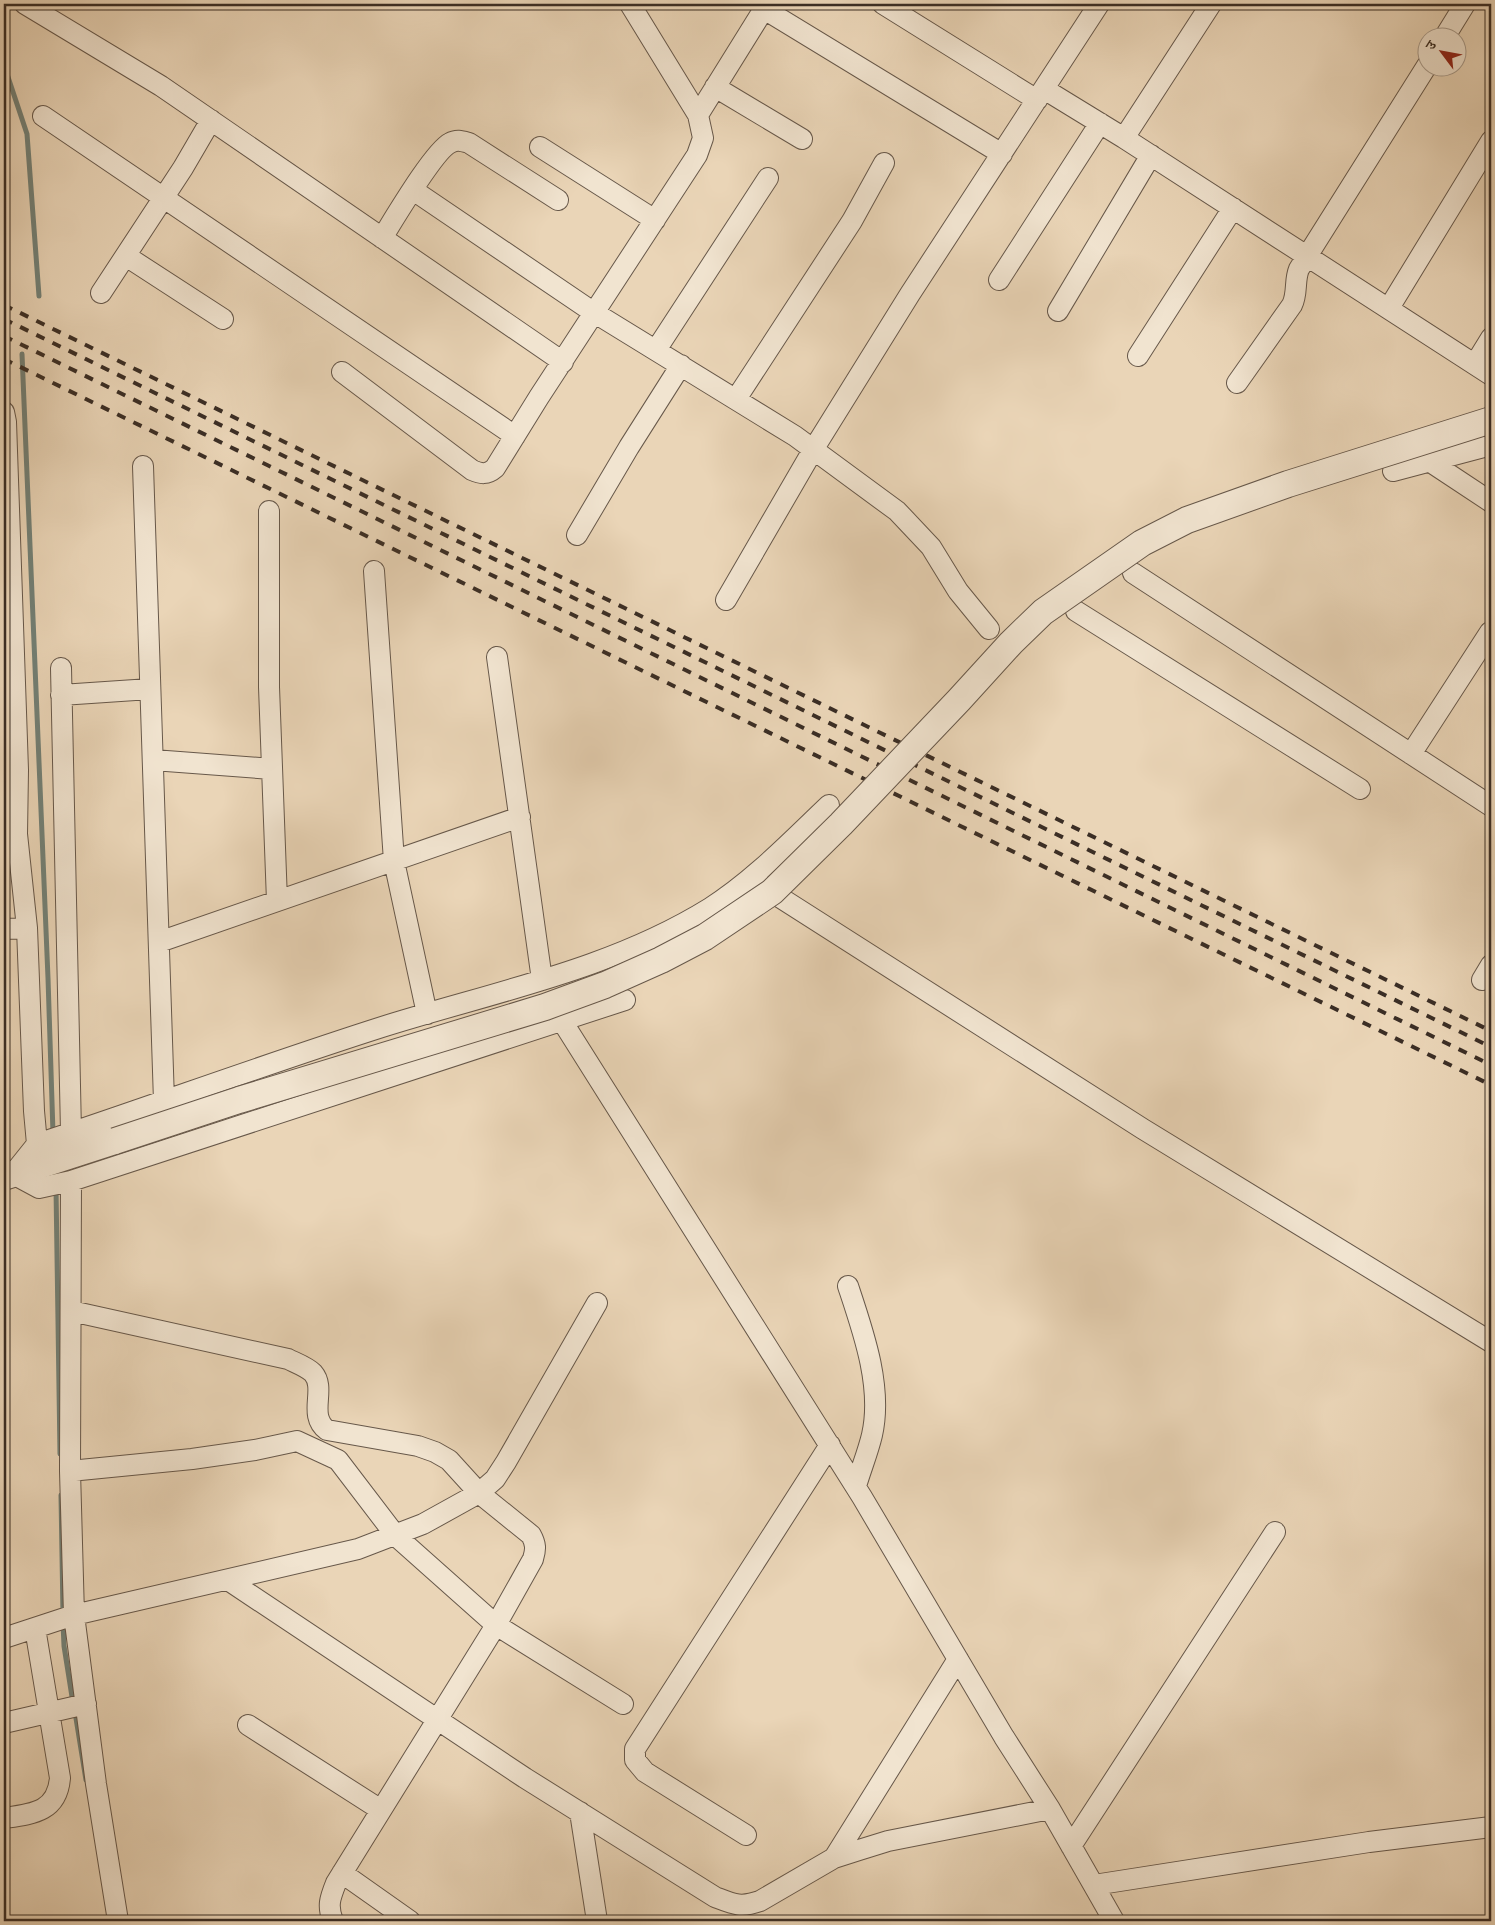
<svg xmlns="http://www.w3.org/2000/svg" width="1495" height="1925" viewBox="0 0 1495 1925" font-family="'Gentium Book Plus','Noto Serif Devanagari',serif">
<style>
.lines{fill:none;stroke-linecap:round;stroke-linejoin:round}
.stream{stroke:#738177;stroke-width:5}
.minor-casing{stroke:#67584a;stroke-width:22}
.tertiary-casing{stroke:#67584a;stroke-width:28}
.minor{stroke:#f1e4d0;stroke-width:20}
.tertiary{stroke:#f1e4d0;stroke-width:26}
.rail{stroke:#3b2e25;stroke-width:4;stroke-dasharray:9 9;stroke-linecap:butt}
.tertiary-bridge-casing{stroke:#67584a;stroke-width:28;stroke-linecap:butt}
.tertiary-bridge{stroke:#f1e4d0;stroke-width:26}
</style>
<rect width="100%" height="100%" fill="#ead5b7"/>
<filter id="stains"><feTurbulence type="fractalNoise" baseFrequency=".004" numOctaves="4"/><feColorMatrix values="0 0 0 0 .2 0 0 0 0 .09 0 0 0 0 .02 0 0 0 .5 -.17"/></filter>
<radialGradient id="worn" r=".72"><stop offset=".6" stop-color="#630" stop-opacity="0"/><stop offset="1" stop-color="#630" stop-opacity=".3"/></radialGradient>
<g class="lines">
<path class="stream" d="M4,65L27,134L39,296
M22,354L48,978L53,1133
M56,1188L60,1454
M61,1495L63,1614
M63,1623L64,1646L73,1703
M75,1712L86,1780"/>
<g class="minor-casing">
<path id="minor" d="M25,4L161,86L563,362
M883,4L1037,100
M764,9L1002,154
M1444,38L1465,4
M715,87L802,139
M1044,89L1124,138L1491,375
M698,115L767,4
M43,116L515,436
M1124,138L1211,4
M540,147L655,220
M413,190L590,310L795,436L897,511L931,547L958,591L989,629
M382,238C394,219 434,151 450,143C457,139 462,141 469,143L558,200
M126,256L223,319
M999,280L1100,123
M101,293L183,168L211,120
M1389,308L1491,141
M1058,311L1151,155
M656,350L768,178
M1138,356L1233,208
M1475,364L1491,338
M342,372L472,470C481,474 487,475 495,468L539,397L697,155L703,138L698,115L630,4
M1237,383L1292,305C1298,293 1294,281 1299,269L1428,64
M736,399L852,221L884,163
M4,412L6,422L18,770L17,834L27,928L34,1111L37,1144
M1429,461L1491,502
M143,466L164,1101
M1393,471L1491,445
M269,511V687L277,901
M577,535L629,447L681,365
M374,571L394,861L427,1014
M1133,573L1491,806
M726,600L813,450L910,294L1099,4
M1076,611L1360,789
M497,657L542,980
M61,668L71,1132
M61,695L150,689
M1411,754L1490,632
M153,760L272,769
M762,886L1143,1129L1491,1342
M4,929L27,928
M159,942L520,817
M1482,980L1491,965
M625,1000L71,1181L39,1188L13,1174L37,1144C152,1106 266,1064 382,1027C493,992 610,970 710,908C754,880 791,841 829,805
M562,1021L862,1497L1004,1737L1050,1809L1114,1921
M71,1181L70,1471L74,1615L96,1784L118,1921
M848,1286C863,1331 883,1387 872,1435C868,1452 861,1469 856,1486
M71,1311L288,1359C296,1363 307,1367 313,1373C327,1389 307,1415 327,1430L418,1446L435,1452L449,1460L479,1493L531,1535C536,1544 536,1549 533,1559L496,1625L336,1883C330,1898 327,1906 333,1921
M70,1471L192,1459L255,1450L297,1441L338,1460L396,1536L496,1625L623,1704
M228,1580L525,1778L715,1897C733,1904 740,1908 760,1901L834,1858L859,1850L888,1841L1050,1809
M4,1638L74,1615L358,1549L423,1524L479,1493L495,1479L506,1462L597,1303
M4,1723L86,1704
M248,1725L381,1810
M580,1812L597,1921
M4,1818C33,1814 57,1812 60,1778L35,1628
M746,1835L645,1772L635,1760V1749L830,1445
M1071,1846L1275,1532
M834,1858L958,1659
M342,1873L410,1921
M1094,1885L1369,1842L1491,1827"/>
</g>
<g class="tertiary-casing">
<path id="tertiary" d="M4,1177L115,1141"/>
</g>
<use href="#minor" class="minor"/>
<use href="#tertiary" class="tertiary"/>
<path class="rail" d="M4,305L1491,1031
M4,319L1491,1047
M4,336L1491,1065
M4,359L1491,1085"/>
<g class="tertiary-bridge-casing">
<path id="tertiary-bridge" d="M115,1141L239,1100L545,1007L605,985L661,960L705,937L772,892L841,824L959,700L1011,643L1043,612L1142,543L1187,520L1288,484L1491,420"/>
</g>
<use href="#tertiary-bridge" class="tertiary-bridge"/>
</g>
<rect width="1495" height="1925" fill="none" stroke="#ead5b7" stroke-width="20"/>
<rect x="5" y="5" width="1485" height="1915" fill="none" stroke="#3b2e25" stroke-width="2.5"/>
<rect x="10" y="10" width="1475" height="1905" fill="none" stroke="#3b2e25"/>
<g transform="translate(1442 52) rotate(302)"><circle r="24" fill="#f1e4d0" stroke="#a89b8c"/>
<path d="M0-4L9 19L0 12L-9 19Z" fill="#8f2418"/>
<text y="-8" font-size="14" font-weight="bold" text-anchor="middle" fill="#3b2e25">उ</text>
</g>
<rect width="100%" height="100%" filter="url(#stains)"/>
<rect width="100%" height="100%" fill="url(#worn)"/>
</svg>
